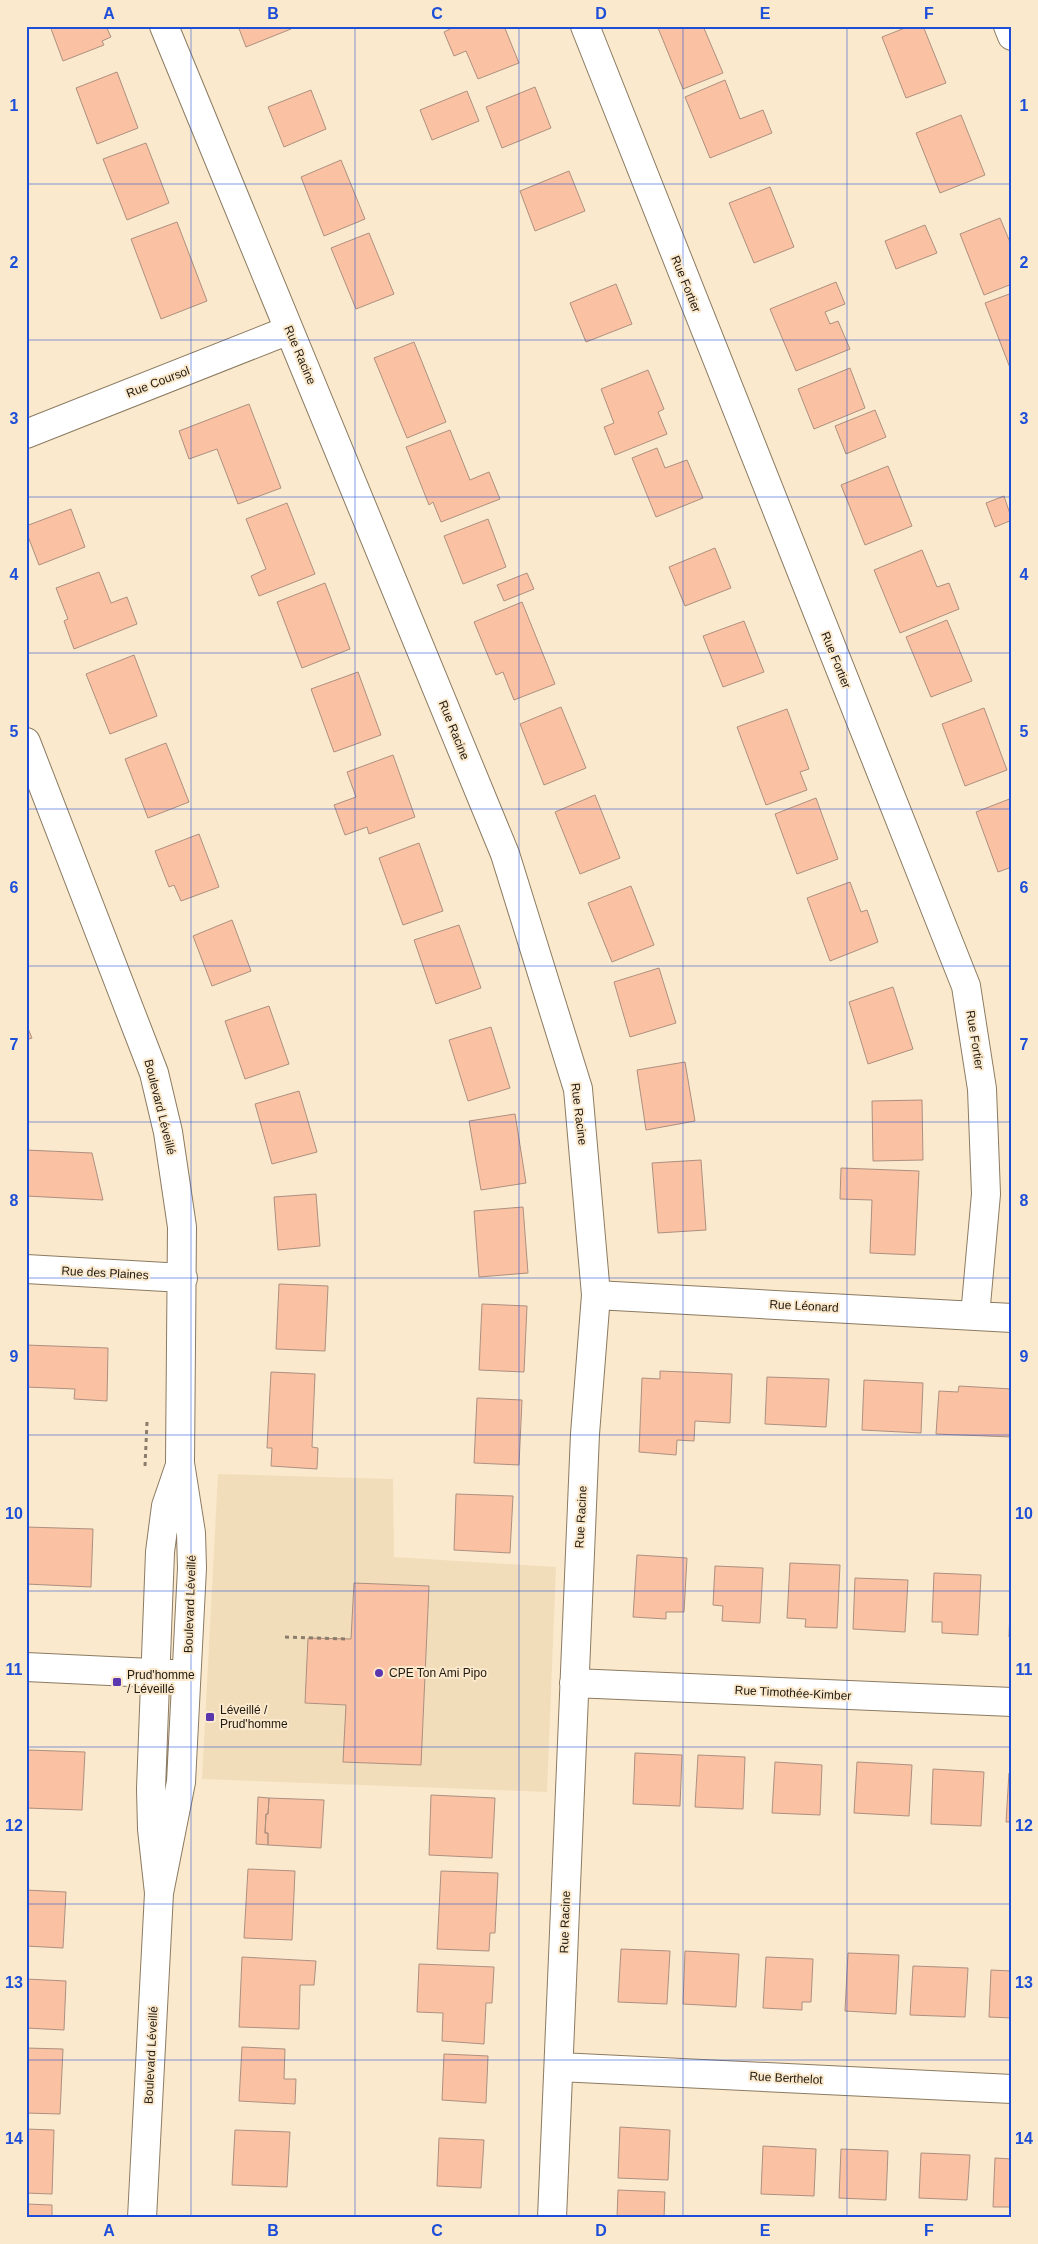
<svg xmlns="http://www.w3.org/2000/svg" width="1038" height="2244" viewBox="0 0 1038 2244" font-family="Arial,sans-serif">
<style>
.built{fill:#f2ddba}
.building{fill:#fac1a2;stroke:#ad9080}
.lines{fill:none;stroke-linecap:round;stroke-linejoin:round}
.minor-casing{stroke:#8b7b61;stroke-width:30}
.path{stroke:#8a7d6b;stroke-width:3;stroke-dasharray:4 4;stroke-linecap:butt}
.minor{stroke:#fff;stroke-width:28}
.grid{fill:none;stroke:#1d4ed8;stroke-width:1;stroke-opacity:0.55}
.poi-dot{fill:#5a37af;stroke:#fbe9cd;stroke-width:2}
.labels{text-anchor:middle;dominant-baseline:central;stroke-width:4;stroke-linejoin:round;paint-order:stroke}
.street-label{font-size:12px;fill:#20190f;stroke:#fbe9cd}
.poi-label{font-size:12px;fill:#20190f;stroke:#fbe9cd;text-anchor:start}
.neatline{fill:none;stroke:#1d4ed8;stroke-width:2}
.grid-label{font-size:16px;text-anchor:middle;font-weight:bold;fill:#1d4ed8}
</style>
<rect width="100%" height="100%" fill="#fbe9cd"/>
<path class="built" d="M218,1474L393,1479L394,1557L556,1567L547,1792L202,1779Z"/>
<path class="building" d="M50,26H106L111,37L102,41L104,45L63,61Z
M238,26H290L291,29L246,47Z
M456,26H504L519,63L478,79L466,51L454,56L444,32Z
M664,26H703L723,73L683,89L658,28Z
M910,26H923L946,83L906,98L882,37Z
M117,72L138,128L97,144L76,88Z
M725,80L740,119L763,110L772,133L710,158L685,97Z
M535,87L551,128L502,148L486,107Z
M311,90L326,129L284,147L268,107Z
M467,91L479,121L432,140L420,110Z
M961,115L985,175L940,193L916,133Z
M146,143L169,203L127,220L103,159Z
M341,160L365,219L324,236L301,177Z
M569,171L585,211L535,231L520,191Z
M770,187L794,247L754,263L729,203Z
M1000,218L1012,247V284L984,295L960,234Z
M177,222L207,301L161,319L131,239Z
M925,225L937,253L896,269L885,241Z
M369,233L394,294L356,309L331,248Z
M836,282L845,304L825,312L830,324L838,321L850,349L796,371L770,309Z
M616,284L632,324L586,342L570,303Z
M1012,293V373L985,303Z
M414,342L446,422L407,438L374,358Z
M850,368L865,408L814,429L798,389Z
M648,370L664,409L658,412L667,434L615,455L604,427L614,423L601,389Z
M249,404L281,488L238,504L217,449L189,459L179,431Z
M875,410L886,437L846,454L835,426Z
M450,430L470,480L489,472L500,499L441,522L433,502L429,505L406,447Z
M657,448L665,468L687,460L703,498L656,517L632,458Z
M888,466L912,526L865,545L841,485Z
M1004,496L1012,520L995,527L986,503Z
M287,503L315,574L259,596L251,576L266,569L246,519Z
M71,509L85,547L39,565L26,531V526Z
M488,519L506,567L463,584L444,536Z
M715,548L731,588L685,606L669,567Z
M922,550L937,587L949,583L959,609L900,633L874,570Z
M99,572L111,603L127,597L137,624L74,649L64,621L68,619L56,588Z
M527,573L534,589L504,601L497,585Z
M325,583L350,649L302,668L277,602Z
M522,602L555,684L514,700L503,672L496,675L474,622Z
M947,620L972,681L931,697L906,637Z
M744,621L764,672L723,687L703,636Z
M134,655L157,716L110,734L86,674Z
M358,672L381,735L334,752L311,689Z
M561,707L586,768L544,785L520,724Z
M984,708L1007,770L965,786L942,724Z
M787,709L809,769L800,772L807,790L766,805L737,727Z
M166,743L189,802L148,818L125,759Z
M393,755L415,817L369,834L367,827L345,835L334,805L356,797L347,772Z
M595,795L620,858L580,874L555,812Z
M816,798L838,859L797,874L775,814Z
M1012,798V867L998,872L976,812Z
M199,834L219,887L181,901L174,885L169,887L155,851Z
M419,843L443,911L403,925L379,858Z
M850,882L861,912L867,910L878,942L830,961L807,898Z
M631,886L654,945L612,962L588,903Z
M232,920L251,971L212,986L193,936Z
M459,925L481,988L436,1004L414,940Z
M659,968L676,1023L630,1037L614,982Z
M893,987L913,1049L868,1064L849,1002Z
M269,1006L289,1064L245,1079L225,1021Z
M26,1024L32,1038L26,1040Z
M491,1027L510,1088L468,1101L449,1040Z
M685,1062L695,1121L646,1130L637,1070Z
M299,1091L317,1152L272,1164L255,1104Z
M922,1100L923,1160L873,1161L872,1101Z
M515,1114L526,1183L481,1190L469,1121Z
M26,1150L92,1153L103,1200L26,1196Z
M701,1160L706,1230L658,1233L652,1163Z
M841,1168L919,1171L915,1255L870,1253L872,1200L840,1199Z
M316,1194L320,1246L278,1250L274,1197Z
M523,1207L528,1273L479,1277L474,1211Z
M279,1284L328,1286L325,1351L276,1349Z
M482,1304L527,1306L524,1372L479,1370Z
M26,1345L108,1348L107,1401L74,1399L75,1389L26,1387Z
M660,1371L732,1374L730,1423L695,1421L694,1441L677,1440L676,1455L639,1452L642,1378L660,1379Z
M271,1372L315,1374L312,1447L318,1448L317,1469L271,1466L272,1448H267Z
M767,1377L829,1379L826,1427L765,1424Z
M864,1380L923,1383L921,1433L862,1430Z
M959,1386L1012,1389V1437L936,1434L939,1391L958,1392Z
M477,1398L522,1400L519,1465L474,1463Z
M456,1494L513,1496L510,1553L454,1550Z
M26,1527L93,1529L91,1587L26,1584Z
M637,1555L687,1558L684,1612H666V1619L633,1617Z
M790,1563L840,1565L837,1628L805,1627L806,1619L787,1618Z
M715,1566L763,1568L760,1623L722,1621L723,1606L713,1605Z
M934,1573L981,1575L978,1635L942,1633V1622H932Z
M855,1578L908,1580L905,1632L853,1629Z
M1011,1578H1012V1637H1009Z
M354,1583L429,1586L421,1765L343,1762L346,1705L305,1703L308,1638L351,1639Z
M28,1750L85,1752L82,1810L26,1808Z
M635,1753L682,1755L680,1806L633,1804Z
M698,1755L745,1757L743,1809L695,1807Z
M775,1762L822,1765L820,1815L772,1813Z
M857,1762L912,1765L909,1816L854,1813Z
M933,1769L984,1772L981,1826L931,1824Z
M1009,1773H1012V1822H1006Z
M431,1795L495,1798L492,1858L429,1855Z
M258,1797L269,1798L268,1814H266L265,1833H268V1845L256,1844Z
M269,1798L324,1800L321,1848L268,1845V1833H265L266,1814H268Z
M248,1869L295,1871L292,1940L244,1938Z
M441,1871L498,1873L495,1933H490L489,1951L437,1949Z
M26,1890L66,1892L63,1948L26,1946Z
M621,1949L670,1951L667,2004L618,2002Z
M685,1951L739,1954L736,2007L683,2004Z
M848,1953L899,1955L896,2014L845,2011Z
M242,1957L316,1961L314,1985H300L299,2029L239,2027Z
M766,1957L813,1959L811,2002H802V2010L763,2008Z
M419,1964L494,1967L492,2003H486L484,2044L442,2041L443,2013L417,2012Z
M913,1966L968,1968L965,2017L910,2015Z
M991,1970L1012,1971V2018L989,2017Z
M26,1979L66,1981L64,2030L26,2028Z
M242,2047L285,2049L284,2079H296L295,2104L239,2101Z
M26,2048L63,2049L60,2114L26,2113Z
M444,2054L488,2056L486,2103L442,2100Z
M620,2127L670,2130L668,2180L618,2178Z
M26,2129L54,2130L52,2194L26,2193Z
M235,2130L290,2132L287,2187L232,2185Z
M439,2138L484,2140L481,2188L437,2186Z
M763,2146L816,2149L814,2196L761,2194Z
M841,2149L888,2151L886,2200L839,2198Z
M921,2153L970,2155L967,2200L919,2198Z
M995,2158L1012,2159V2207H993Z
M618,2190L665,2192L664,2218H617Z
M26,2204L52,2205V2218H26Z"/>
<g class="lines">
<g class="minor-casing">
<path id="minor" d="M164,26L505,854L578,1089L596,1295L585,1434L552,2218
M585,26L966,986L982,1089L986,1194L975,1316
M1008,26L1012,36
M26,434L289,330
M26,742L154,1073L168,1132L182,1227L180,1463L191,1533L192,1568L181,1782L159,1893
M26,1269L183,1278
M596,1295L1012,1318
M26,1667L172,1674
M574,1683L1012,1702
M559,2067L1012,2089
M142,2218L159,1893L152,1829L151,1789L160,1552L166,1506L179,1468"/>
</g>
<path class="path" d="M145,1466L147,1422
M285,1637L346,1639"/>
<use href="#minor" class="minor"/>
</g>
<path class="grid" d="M191,26V2218M355,26V2218M519,26V2218M683,26V2218M847,26V2218M26,184H1012M26,340H1012M26,497H1012M26,653H1012M26,809H1012M26,966H1012M26,1122H1012M26,1278H1012M26,1435H1012M26,1591H1012M26,1747H1012M26,1904H1012M26,2060H1012"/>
<g class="poi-dot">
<circle cx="379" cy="1673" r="5"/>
<rect x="112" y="1677" width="10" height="10" rx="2.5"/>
<rect x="205" y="1712" width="10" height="10" rx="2.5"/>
</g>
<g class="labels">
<g class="street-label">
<text transform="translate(686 284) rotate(68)">Rue Fortier</text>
<text transform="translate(300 355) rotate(67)">Rue Racine</text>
<text transform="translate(158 382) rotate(-21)">Rue Coursol</text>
<text transform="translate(836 660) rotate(68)">Rue Fortier</text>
<text transform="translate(454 730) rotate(68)">Rue Racine</text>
<text transform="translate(975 1040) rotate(81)">Rue Fortier</text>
<text transform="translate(160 1107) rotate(76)">Boulevard Léveillé</text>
<text transform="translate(579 1114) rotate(83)">Rue Racine</text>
<text transform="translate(105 1273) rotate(3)">Rue des Plaines</text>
<text transform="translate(804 1306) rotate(3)">Rue Léonard</text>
<text transform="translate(581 1517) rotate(-87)">Rue Racine</text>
<text transform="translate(190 1604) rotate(-88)">Boulevard Léveillé</text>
<text transform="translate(793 1693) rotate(3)">Rue Timothée-Kimber</text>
<text transform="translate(565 1922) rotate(-88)">Rue Racine</text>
<text transform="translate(151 2055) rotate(-87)">Boulevard Léveillé</text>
<text transform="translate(786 2078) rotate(3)">Rue Berthelot</text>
</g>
<g class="poi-label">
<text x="389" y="1673">CPE Ton Ami Pipo</text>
<text x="127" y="1675">Prud'homme<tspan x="127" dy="14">/ Léveillé</tspan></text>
<text x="220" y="1710">Léveillé /<tspan x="220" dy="14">Prud'homme</tspan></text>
</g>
</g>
<rect width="1038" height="2244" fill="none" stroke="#fbe9cd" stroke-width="55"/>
<rect x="28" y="28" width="982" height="2188" class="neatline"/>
<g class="grid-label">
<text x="109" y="19">A</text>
<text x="273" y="19">B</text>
<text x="437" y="19">C</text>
<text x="601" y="19">D</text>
<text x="765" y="19">E</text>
<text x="929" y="19">F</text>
<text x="14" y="111">1</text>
<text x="1024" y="111">1</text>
<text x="14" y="268">2</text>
<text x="1024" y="268">2</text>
<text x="14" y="424">3</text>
<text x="1024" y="424">3</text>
<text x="14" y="580">4</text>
<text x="1024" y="580">4</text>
<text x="14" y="737">5</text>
<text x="1024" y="737">5</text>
<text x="14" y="893">6</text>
<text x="1024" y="893">6</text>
<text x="14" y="1050">7</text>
<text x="1024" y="1050">7</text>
<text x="14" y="1206">8</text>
<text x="1024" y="1206">8</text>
<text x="14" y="1362">9</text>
<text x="1024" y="1362">9</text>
<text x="14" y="1519">10</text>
<text x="1024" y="1519">10</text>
<text x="14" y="1675">11</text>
<text x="1024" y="1675">11</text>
<text x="14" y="1831">12</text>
<text x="1024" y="1831">12</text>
<text x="14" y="1988">13</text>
<text x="1024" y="1988">13</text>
<text x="14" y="2144">14</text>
<text x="1024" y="2144">14</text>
<text x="109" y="2236">A</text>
<text x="273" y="2236">B</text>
<text x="437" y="2236">C</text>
<text x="601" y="2236">D</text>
<text x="765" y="2236">E</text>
<text x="929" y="2236">F</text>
</g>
</svg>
